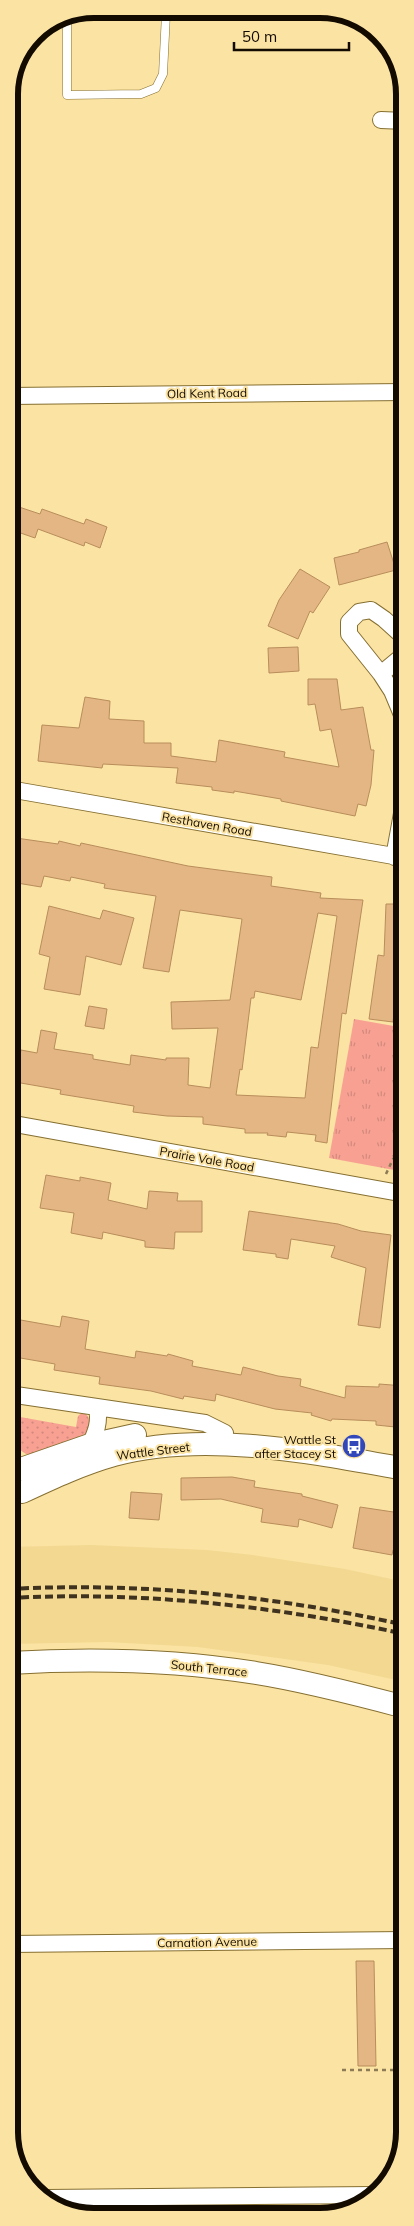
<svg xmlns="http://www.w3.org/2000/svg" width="414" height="2226" viewBox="0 0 414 2226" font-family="Mulish,sans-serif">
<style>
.built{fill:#f3d891}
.grass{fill:url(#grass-dots)}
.park{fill:url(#park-tufts)}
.building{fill:#e4b684;stroke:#b88d5b;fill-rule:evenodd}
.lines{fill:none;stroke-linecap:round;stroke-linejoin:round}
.lane-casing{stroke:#856f31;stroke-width:9}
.street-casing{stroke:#856f31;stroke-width:18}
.secondary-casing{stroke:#856f31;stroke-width:24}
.path{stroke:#8c7b55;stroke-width:2.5;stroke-dasharray:4 4;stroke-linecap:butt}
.lane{stroke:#fff;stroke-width:8}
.street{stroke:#fff;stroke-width:16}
.secondary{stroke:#fff;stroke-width:22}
.rail{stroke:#3f331f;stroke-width:4;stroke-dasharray:8 4;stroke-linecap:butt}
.labels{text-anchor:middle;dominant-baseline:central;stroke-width:4;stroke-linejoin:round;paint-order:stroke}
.street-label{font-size:12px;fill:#130a00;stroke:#fbe3a3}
.poi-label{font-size:12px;fill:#130a00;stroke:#fbe3a3;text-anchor:end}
.rim{fill:none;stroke:#130a00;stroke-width:6}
</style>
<defs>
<pattern id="grass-dots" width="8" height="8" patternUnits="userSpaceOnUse" patternTransform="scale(1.25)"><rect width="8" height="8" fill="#f8a193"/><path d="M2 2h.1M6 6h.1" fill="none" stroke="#d4897d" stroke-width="1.8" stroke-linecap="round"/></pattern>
<pattern id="park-tufts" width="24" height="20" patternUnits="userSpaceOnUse" patternTransform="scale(1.25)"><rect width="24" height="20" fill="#f8a193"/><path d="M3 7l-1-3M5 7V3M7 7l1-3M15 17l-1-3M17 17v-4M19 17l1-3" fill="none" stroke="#d4897d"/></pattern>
</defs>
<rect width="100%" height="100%" fill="#fbe3a3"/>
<path class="built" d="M91,1545L207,1550L253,1555L345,1569L405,1582V1682L328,1665L198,1647L108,1642L9,1644V1547Z"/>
<path class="grass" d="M83,1412C92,1417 92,1429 84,1435L32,1455L26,1454L16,1447L9,1437V1415L76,1427L78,1416Z"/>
<path class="park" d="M354,1019L405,1028V1172L329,1158Z"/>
<path class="building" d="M16,506L40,514L42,509L84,524L86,519L107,527L100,548L85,542L84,546L38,529L35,538L9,529V508L15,510Z
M387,542L396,570L339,585L334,558L359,552V550Z
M300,569L330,587L313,613L310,611L298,639L268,626L279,600Z
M298,647L299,671L269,673L268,648Z
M308,679H337L341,710L363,707L371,750H374L371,785L366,806L358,804L355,816L281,801V799L234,791V793L212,790V787L176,783L178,768L103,764L102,768L38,761L42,725L79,728L85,697L110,701L109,719L144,721V743H171V756L216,762L219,740L285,752L284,757L339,767L331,729L320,731L315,704L308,705Z
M9,837L58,844L59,841L80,846L81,843L188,866L272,877L271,886L321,893L320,898L363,900L346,1014L342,1013L327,1143L315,1141L316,1135L287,1132L286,1137L267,1135L268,1133H245V1129L203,1124V1117L167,1116L133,1112L134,1106L60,1094L61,1090L15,1082L21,1050L37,1053L41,1030L57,1033L54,1049L93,1055V1059L130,1065L131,1055L166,1060V1058H189L188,1085L210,1088L218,1028L172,1029L171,1002L230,1000L242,919L180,910L169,972L143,968L156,896L104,888L105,884L71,877L70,881L44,876L41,887L17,883L19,871L9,870ZM318,913L337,916L318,1048L311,1047L305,1098L236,1095L240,1069L242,1070L251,998H254L255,991L301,1000Z
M386,904H405V949H402L393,1022L369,1019L378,955L384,956Z
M49,906L100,919L103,910L134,918L121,965L86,956L80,995L44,989L50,957L39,954Z
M89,1006L107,1009L104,1029L85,1026Z
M46,1175L80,1181V1177L111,1183L108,1200L147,1209L149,1191L178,1193L177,1201H202V1232H175L174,1249L145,1247V1241L103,1232L102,1239L71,1233L74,1213L40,1208Z
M249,1211L304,1219L338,1224L361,1231L391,1235L380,1328L358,1325L366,1268L331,1257L335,1246L291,1239L288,1259L276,1257V1254L243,1250Z
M62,1316L89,1321L85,1349L135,1358L136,1351L167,1356L168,1354L193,1361L192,1366L241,1375L243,1367L278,1376L301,1379L300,1386L345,1398L346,1386L379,1387V1384L405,1386V1428L376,1425V1421L332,1419L331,1421L311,1415L312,1413L275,1409L216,1394L215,1401L184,1396L183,1399L151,1391L99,1384L100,1377L54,1370L55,1364L9,1356L15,1319L60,1327Z
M232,1477L255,1481L254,1487L302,1494V1496L338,1505L332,1528L299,1519L298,1527L261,1522L263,1509L221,1499L181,1500V1478Z
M131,1492L162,1494L159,1520L129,1518Z
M360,1507L400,1513V1516H405V1550H393L392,1555L353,1548Z
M356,1961H374L376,2066H358Z"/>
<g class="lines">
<g class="lane-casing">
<path id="lane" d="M67,15V95L141,94L156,88L163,74L166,14"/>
</g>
<g class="street-casing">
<path id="street" d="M381,120L405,121
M9,396L405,392
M405,654L381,674L392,691L405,722
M381,674L349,634V622L359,612L371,610L384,619L405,638
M9,789L405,858
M394,857L405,797
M9,1123L405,1194
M9,1394L205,1423L225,1433
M90,1445C96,1432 100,1422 97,1408
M9,1944L405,1940
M46,2198L375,2195"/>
</g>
<g class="secondary-casing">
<path id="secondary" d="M21,1469L90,1445L135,1435
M22,1492C52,1478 82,1464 114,1455C204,1430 315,1453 405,1469
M9,1663C92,1658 175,1660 256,1673C306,1681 356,1694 405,1707"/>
</g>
<path class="path" d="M386,1174L393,1159L405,1152
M342,2070H405"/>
<use href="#lane" class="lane"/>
<use href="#street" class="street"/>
<use href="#secondary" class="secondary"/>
<path class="rail" d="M9,1589C143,1582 275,1596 405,1625
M9,1598C143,1591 274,1606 405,1634"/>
</g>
<defs>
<g id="bus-disc" transform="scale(1.25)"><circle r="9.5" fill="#3247b9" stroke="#fbe3a3"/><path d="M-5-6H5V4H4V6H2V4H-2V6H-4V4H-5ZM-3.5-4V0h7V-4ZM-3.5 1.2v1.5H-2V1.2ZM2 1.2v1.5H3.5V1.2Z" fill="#fff"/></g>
</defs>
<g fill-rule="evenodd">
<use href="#bus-disc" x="354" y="1446"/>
</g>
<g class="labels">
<g class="street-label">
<text transform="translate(207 393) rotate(-1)">Old Kent Road</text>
<text transform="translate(207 824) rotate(10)">Resthaven Road</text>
<text transform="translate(207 1159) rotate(10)">Prairie Vale Road</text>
<text transform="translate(153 1451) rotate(-7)">Wattle Street</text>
<text transform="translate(209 1668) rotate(6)">South Terrace</text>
<text transform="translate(207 1942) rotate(-1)">Carnation Avenue</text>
</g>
<g class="poi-label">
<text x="336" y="1439">Wattle St<tspan x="336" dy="14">after Stacey St</tspan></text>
</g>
</g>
<path d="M0 0H414V2226H0ZM94 18H320A76 76 0 0 1 396 94V2132A76 76 0 0 1 320 2208H94A76 76 0 0 1 18 2132V94A76 76 0 0 1 94 18Z" fill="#fbe3a3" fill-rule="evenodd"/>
<path class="rim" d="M94 18H320A76 76 0 0 1 396 94V2132A76 76 0 0 1 320 2208H94A76 76 0 0 1 18 2132V94A76 76 0 0 1 94 18Z"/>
<path d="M234 42v8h115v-8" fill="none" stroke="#130a00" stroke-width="2.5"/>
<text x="242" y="42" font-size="15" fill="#130a00" stroke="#fbe3a3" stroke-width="4" paint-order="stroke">50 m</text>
</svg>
